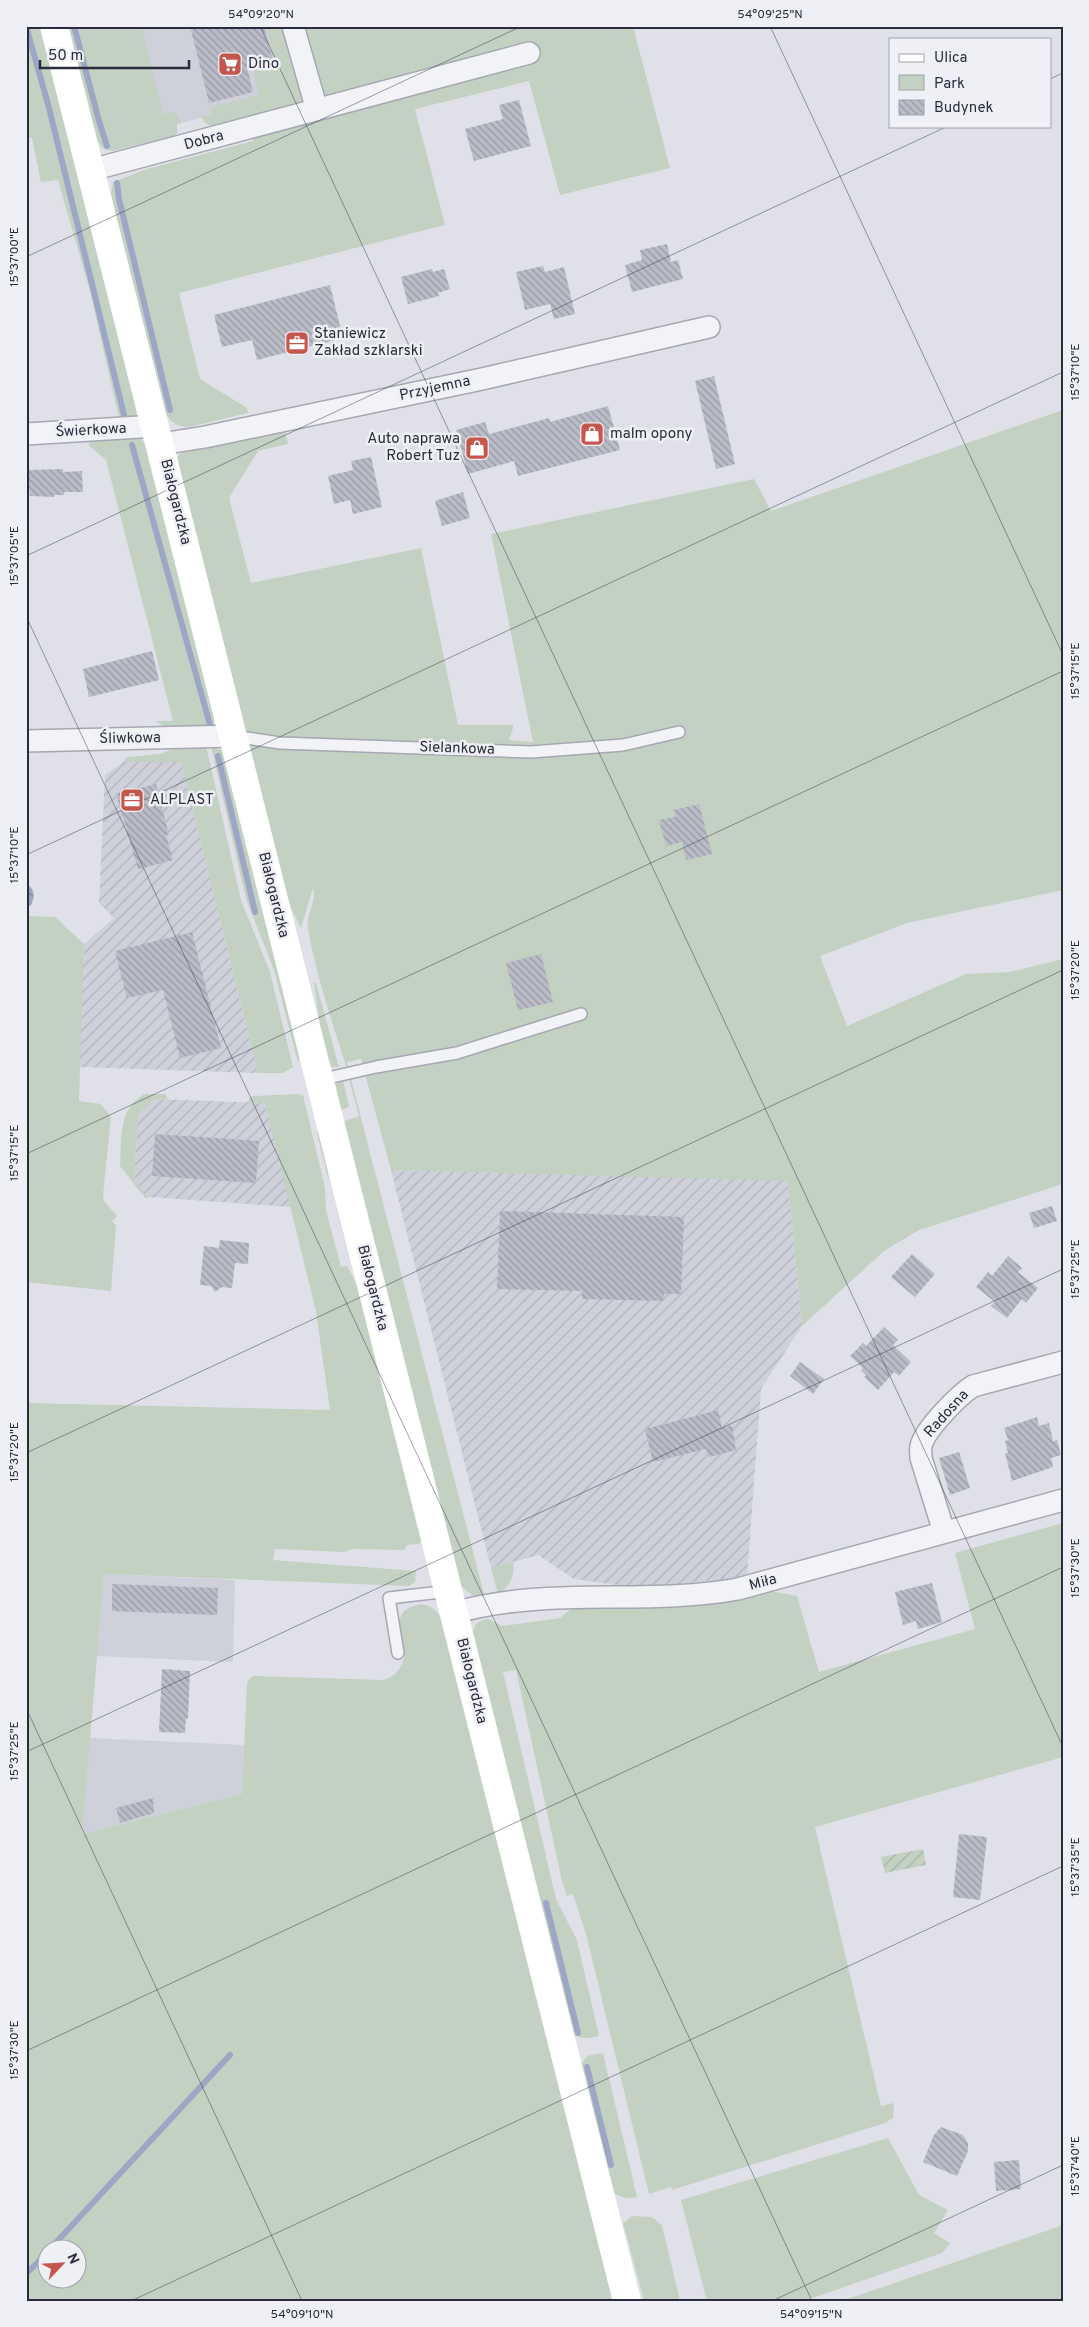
<svg xmlns="http://www.w3.org/2000/svg" width="1089" height="2327" viewBox="0 0 1089 2327" font-family="Overpass,sans-serif">
<style>
.built{fill:#ced0da}
.industrial{fill:url(#industrial-furrows)}
.green{fill:#c2d1c1;fill-rule:evenodd}
.garden{fill:url(#garden-furrows)}
.water{fill:url(#water-waves)}
.lines{fill:none;stroke-linecap:round;stroke-linejoin:round}
.stream{stroke:#9da7c5;stroke-width:6}
.building{fill:url(#building-back-hatch)}
.service-casing{stroke:#a6a7b2;stroke-width:14}
.minor-casing{stroke:#a6a7b2;stroke-width:24}
.service{stroke:#f2f3f6;stroke-width:11}
.minor{stroke:#f2f3f6;stroke-width:21}
.secondary{stroke:#fff;stroke-width:28}
.ticks{fill:none;stroke:#2a2c3e;stroke-width:1;stroke-opacity:0.45}
.labels{text-anchor:middle;dominant-baseline:central;stroke-width:5;stroke-linejoin:round;paint-order:stroke}
.poi-label{font-size:15px;fill:#2a2c3e;stroke:#eff0f5;text-anchor:start}
.street-label{font-size:15px;fill:#2a2c3e;stroke:#eff0f5}
.neatline{fill:none;stroke:#2a2c3e;stroke-width:2}
.ticks-label{font-size:12px;text-anchor:middle;fill:#2a2c3e}
</style>
<defs>
<pattern id="industrial-furrows" width="10" height="10" patternUnits="userSpaceOnUse" patternTransform="scale(1.25)"><rect width="10" height="10" fill="#ced0da"/><path d="M-1 1l2-2M0 10L10 0M9 11l2-2" fill="none" stroke="#b1b3bc"/></pattern>
<pattern id="garden-furrows" width="10" height="10" patternUnits="userSpaceOnUse" patternTransform="scale(1.25)"><rect width="10" height="10" fill="#c2d1c1"/><path d="M-1 1l2-2M0 10L10 0M9 11l2-2" fill="none" stroke="#a7b4a7"/></pattern>
<pattern id="water-waves" width="16" height="10" patternUnits="userSpaceOnUse" patternTransform="scale(1.25)"><rect width="16" height="10" fill="#9da7c5"/><path d="M0 5q4-4 8 0t8 0" fill="none" stroke="#8088a1"/></pattern>
<pattern id="building-back-hatch" width="6" height="6" patternUnits="userSpaceOnUse" patternTransform="scale(1.25)"><rect width="6" height="6" fill="#babcc7"/><path d="M-1 5l2 2M0 0l6 6M5-1l2 2" fill="none" stroke="#9799a3"/></pattern>
</defs>
<rect width="100%" height="100%" fill="#e0e1e8"/>
<path class="built" d="M111,26H280L288,58L261,102L174,125L129,98Z
M104,1574L235,1580L233,1662L97,1656Z
M90,1738L244,1745L242,1794L82,1834Z"/>
<path class="industrial" d="M123,762H181L258,1073L79,1067L84,944L114,918L99,903L105,775Z
M154,1099L265,1103L291,1207L148,1197L134,1182L138,1115Z
M391,1170L788,1180L802,1326L761,1389L747,1577L638,1588L574,1579L538,1555L491,1568Z"/>
<path class="green" d="M26,26H44L138,411L135,417L122,419L118,414L90,291L58,180L41,182L32,138L26,137Z
M63,26H141L163,114L172,112L178,115L181,123L177,124V133L175,136L113,151L103,149L97,140Z
M266,26H633L670,168L560,195L529,81L415,109L445,225L179,293L200,379L247,408L248,413L189,427C177,427 171,422 164,412L106,195L111,194L113,182L147,169L253,141L247,119C231,123 208,135 201,116L212,114L211,107L259,95L253,70L275,65Z
M1063,410V890L907,923L820,956L847,1026L966,974L1010,972L1063,959V1184L919,1230L884,1251L802,1326L788,1181L391,1170L361,1059L347,1062L348,1066H346C332,1021 316,975 308,929C305,915 317,903 313,888L301,928L282,890L175,464L178,456L185,450L284,427L288,444L258,451L229,498L251,583L421,548L458,725H514L509,740L533,742L491,534L754,479L771,511Z
M134,437L141,439L146,445L217,711L214,722L207,729L175,732L155,721H173L106,460L89,446V439Z
M206,746L241,900L270,972L293,1067L283,1073H258L181,762H123L127,757L160,754L178,747Z
M211,746L223,751L302,1048L298,1063L274,970L246,899Z
M26,916L55,917L84,944L79,1101L101,1104L111,1117L103,1195L104,1201L117,1216L112,1221L116,1225L111,1291L26,1282Z
M314,983H316L339,1067H331L329,1062L325,1063Z
M349,1079H351L485,1598L472,1595L460,1585L340,1123L359,1116Z
M343,1081L349,1106L347,1108L337,1111L331,1090L336,1088L335,1084Z
M144,1094H166L167,1099H154L138,1115L134,1181L148,1197L146,1199L120,1166C122,1138 117,1111 144,1094Z
M298,1094L303,1095L325,1188L326,1210L341,1267L347,1266L365,1300L423,1541L418,1544L407,1545L404,1550L352,1549L344,1552L275,1549L273,1560L416,1571L415,1582L409,1586L104,1574L82,1834L242,1794L247,1683L250,1678L254,1676L384,1680C395,1676 401,1669 404,1658C408,1640 385,1611 418,1605C433,1602 440,1616 447,1627L617,2301H26V1403L330,1410L316,1312L265,1103L247,1102L252,1096ZM48,2250H78V2280H48Z
M318,1130L324,1136L329,1182L317,1134Z
M1063,1523V1757L815,1827L881,2106L894,2103L893,2118L885,2123L672,2190L671,2187L649,2194L586,1934L573,1894L567,1896L562,1881L516,1670L503,1672L556,1899L577,1940L599,2036C587,2039 582,2039 571,2034L472,1632L477,1623L487,1618L502,1626L560,1618L575,1606L595,1605L596,1609L706,1603L765,1590L797,1596L819,1672L975,1629L955,1553Z
M513,1562C515,1577 510,1586 498,1594L491,1568Z
M603,2053L637,2197C626,2200 619,2197 611,2190L579,2067L587,2056Z
M888,2138L919,2195L948,2210L934,2233L950,2243L942,2253L804,2301H707L681,2200Z
M632,2216L652,2217L662,2225L680,2301H644L623,2223Z
M1063,2225V2301H842Z"/>
<path class="garden" d="M923,1849L926,1865L885,1873L881,1857Z"/>
<path class="water" d="M26,884C35,888 35,897 31,905L26,907Z"/>
<g class="lines">
<path class="stream" d="M26,26L49,108L124,415
M74,26L99,121L107,146
M117,183L119,199L170,410
M132,445L210,725
M218,756L255,912
M546,1903L578,2033
M587,2067L611,2165
M49,2250L230,2055
M26,2274L48,2252"/>
</g>
<path class="building" d="M190,26H264L273,61L247,67L253,92L209,103Z
M519,100L531,146L474,161L465,129L503,119L499,105Z
M667,244L671,262L678,260L683,279L632,292L625,265L642,260L640,250Z
M543,266L545,272L564,267L575,314L554,319L550,304L525,310L516,272Z
M432,269L433,272L444,269L450,289L438,293L439,296L408,304L401,277Z
M330,285L343,338L257,360L252,340L222,347L214,315Z
M714,376L735,464L716,469L695,381Z
M608,406L620,450L518,476L514,461L468,474L456,430L485,422L489,434L549,418L550,422Z
M371,457L382,507L353,514L350,500L334,504L328,476L353,470L351,461Z
M63,469V472L82,471L83,492H64V495H54V497L30,496L29,487L26,485V481L29,479V470Z
M463,492L470,518L442,526L435,501Z
M152,651L159,680L89,697L83,669Z
M156,784L169,835H166L173,860L138,869L116,794Z
M699,804L712,854L686,860L682,842L666,846L659,820L676,817L674,810Z
M192,932L221,1048L180,1058L163,990L127,998L115,951Z
M541,954L553,1002L518,1010L506,963Z
M155,1134L259,1141L256,1183L152,1176Z
M1052,1206L1057,1221L1034,1228L1029,1213Z
M500,1211L684,1217L681,1294H664L663,1301L582,1299V1291L497,1289Z
M220,1240L249,1243L248,1264L235,1263L232,1288L222,1287L215,1292L211,1286L200,1285L204,1246L219,1248Z
M912,1254L935,1274L915,1297L891,1277Z
M1008,1256L1022,1268L1018,1272L1038,1288L1026,1303L1022,1299L1007,1318L991,1306L995,1302L976,1287L988,1272L992,1276Z
M884,1327L898,1340L893,1345L911,1362L899,1376L894,1372L878,1390L864,1377L866,1375L861,1370L863,1368L850,1356L863,1343L866,1346Z
M800,1362L824,1379L813,1394L790,1376Z
M718,1410L722,1428L732,1425L736,1450L709,1457L706,1449L653,1462L645,1429Z
M1037,1417L1039,1426L1049,1423L1053,1441L1057,1440L1061,1455L1051,1458L1053,1467L1012,1481L1005,1453H1008L1005,1441L1008,1440L1004,1428Z
M959,1452L970,1488L950,1495L939,1458Z
M932,1583L942,1622L918,1629L916,1621L903,1625L895,1592Z
M112,1584L218,1588L217,1615L112,1611Z
M162,1669L190,1671L188,1719L186,1718L185,1733L159,1732Z
M153,1798L154,1813L120,1823L116,1808Z
M959,1834L987,1837L980,1900L953,1897Z
M941,2127L963,2135L968,2143V2151L957,2176L923,2162L934,2135Z
M1019,2160L1021,2189L996,2191L994,2162Z"/>
<g class="lines">
<g class="service-casing">
<path id="service" d="M233,736L280,743L531,752L623,745L679,732
M319,1080L376,1067L457,1053L581,1014
M398,1653L389,1598L449,1591"/>
</g>
<g class="minor-casing">
<path id="minor" d="M293,26L317,110
M91,170L529,53
M26,434L156,426
M161,444L205,437L482,379L709,327
M26,741L233,736
M944,1532L921,1458C921,1454 920,1449 921,1446C925,1429 959,1395 973,1386L1063,1362
M454,1613C546,1586 645,1606 738,1589L1063,1500"/>
</g>
<use href="#service" class="service"/>
<use href="#minor" class="minor"/>
<path class="secondary" d="M54,26L627,2301"/>
</g>
<path class="ticks" d="M260,26L1063,1747M770,26L1063,655M1050,79L1063,73M26,257L522,26M26,556L948,126M26,616L812,2301M26,855L1063,372M26,1154L1063,671M26,1453L1063,970M26,1708L302,2301M26,1752L1063,1269M26,2051L1063,1567M131,2301L1063,1866M772,2301L1063,2165"/>
<defs>
<g id="supermarket-square" transform="scale(1.25)"><rect x="-9" y="-9" width="18" height="18" rx="4" fill="#c5564d" stroke="#eff0f5"/><path d="M-6-5.5h2.5l.6 2H6L4.5 2H-2.5L-4.4-4H-6ZM-1.5 3.2a1.3 1.3 0 1 0 .1 0ZM3 3.2a1.3 1.3 0 1 0 .1 0Z" fill="#fff"/></g>
<g id="office-square" transform="scale(1.25)"><rect x="-9" y="-9" width="18" height="18" rx="4" fill="#c5564d" stroke="#eff0f5"/><path d="M-6-3h4V-5.5h4V-3h4V5H-6ZM-1-4.5V-3h2v-1.5ZM-6 0V1H6V0Z" fill="#fff"/></g>
<g id="shop-square" transform="scale(1.25)"><rect x="-9" y="-9" width="18" height="18" rx="4" fill="#c5564d" stroke="#eff0f5"/><path d="M-5-2.5h2.3a2.7 3.5 0 0 1 5.4 0H5L5.5 6h-11ZM-1.5-2.5h3a1.5 2.3 0 0 0-3 0Z" fill="#fff"/></g>
</defs>
<g fill-rule="evenodd">
<use href="#supermarket-square" x="230" y="64"/>
<use href="#office-square" x="297" y="343"/>
<use href="#shop-square" x="592" y="434"/>
<use href="#shop-square" x="477" y="448"/>
<use href="#office-square" x="132" y="800"/>
</g>
<g class="labels">
<g class="poi-label">
<text x="248" y="64">Dino</text>
<text x="314" y="334">Staniewicz<tspan x="314" dy="17">Zakład szklarski</tspan></text>
<text x="610" y="434">malm opony</text>
<text x="460" y="439" text-anchor="end">Auto naprawa<tspan x="460" dy="17">Robert Tuz</tspan></text>
<text x="150" y="800">ALPLAST</text>
</g>
<g class="street-label">
<text transform="translate(204 141) rotate(-15)">Dobra</text>
<text transform="translate(435 389) rotate(-12)">Przyjemna</text>
<text transform="translate(91 431) rotate(-3)">Świerkowa</text>
<text transform="translate(175 502) rotate(76)">Białogardzka</text>
<text transform="translate(130 739) rotate(-1)">Śliwkowa</text>
<text transform="translate(457 749) rotate(2)">Sielankowa</text>
<text transform="translate(273 895) rotate(76)">Białogardzka</text>
<text transform="translate(372 1288) rotate(76)">Białogardzka</text>
<text transform="translate(947 1414) rotate(-48)">Radosna</text>
<text transform="translate(763 1583) rotate(-15)">Miła</text>
<text transform="translate(471 1681) rotate(76)">Białogardzka</text>
</g>
</g>
<rect width="1089" height="2327" fill="none" stroke="#eff0f5" stroke-width="55"/>
<rect x="889" y="38" width="162" height="90" fill="#eff0f5" stroke="#a0a2ac"/>
<rect x="899" y="54" width="25" height="8" fill="#ffffff" stroke="#a0a2ac"/>
<text x="934" y="62" font-size="15" fill="#2a2c3e">Ulica</text>
<rect x="899" y="75" width="25" height="15" fill="#c2d1c1" stroke="#a0a2ac"/>
<text x="934" y="88" font-size="15" fill="#2a2c3e">Park</text>
<rect x="899" y="100" width="25" height="15" fill="url(#building-back-hatch)" stroke="#a0a2ac"/>
<text x="934" y="112" font-size="15" fill="#2a2c3e">Budynek</text>
<g transform="translate(62 2264) rotate(65)"><circle r="24" fill="#eff0f5" stroke="#a0a2ac"/>
<path d="M0-4L9 19L0 12L-9 19Z" fill="#c5564d"/>
<text y="-8" font-size="14" font-weight="bold" text-anchor="middle" fill="#2a2c3e">N</text>
</g>
<path d="M40 60v8h149v-8" fill="none" stroke="#2a2c3e" stroke-width="2.5"/>
<text x="48" y="60" font-size="15" fill="#2a2c3e" stroke="#eff0f5" stroke-width="4" paint-order="stroke">50 m</text>
<rect x="28" y="28" width="1034" height="2272" class="neatline"/>
<g class="ticks-label">
<text x="261" y="18">54°09'20"N</text>
<text x="770" y="18">54°09'25"N</text>
<text transform="translate(14 257) rotate(-90)" y="4">15°37'00"E</text>
<text transform="translate(1075 372) rotate(-90)" y="4">15°37'10"E</text>
<text transform="translate(14 556) rotate(-90)" y="4">15°37'05"E</text>
<text transform="translate(1075 671) rotate(-90)" y="4">15°37'15"E</text>
<text transform="translate(14 855) rotate(-90)" y="4">15°37'10"E</text>
<text transform="translate(1075 970) rotate(-90)" y="4">15°37'20"E</text>
<text transform="translate(14 1153) rotate(-90)" y="4">15°37'15"E</text>
<text transform="translate(1075 1269) rotate(-90)" y="4">15°37'25"E</text>
<text transform="translate(14 1452) rotate(-90)" y="4">15°37'20"E</text>
<text transform="translate(1075 1568) rotate(-90)" y="4">15°37'30"E</text>
<text transform="translate(14 1751) rotate(-90)" y="4">15°37'25"E</text>
<text transform="translate(1075 1867) rotate(-90)" y="4">15°37'35"E</text>
<text transform="translate(14 2050) rotate(-90)" y="4">15°37'30"E</text>
<text transform="translate(1075 2166) rotate(-90)" y="4">15°37'40"E</text>
<text x="302" y="2318">54°09'10"N</text>
<text x="811" y="2318">54°09'15"N</text>
</g>
</svg>
